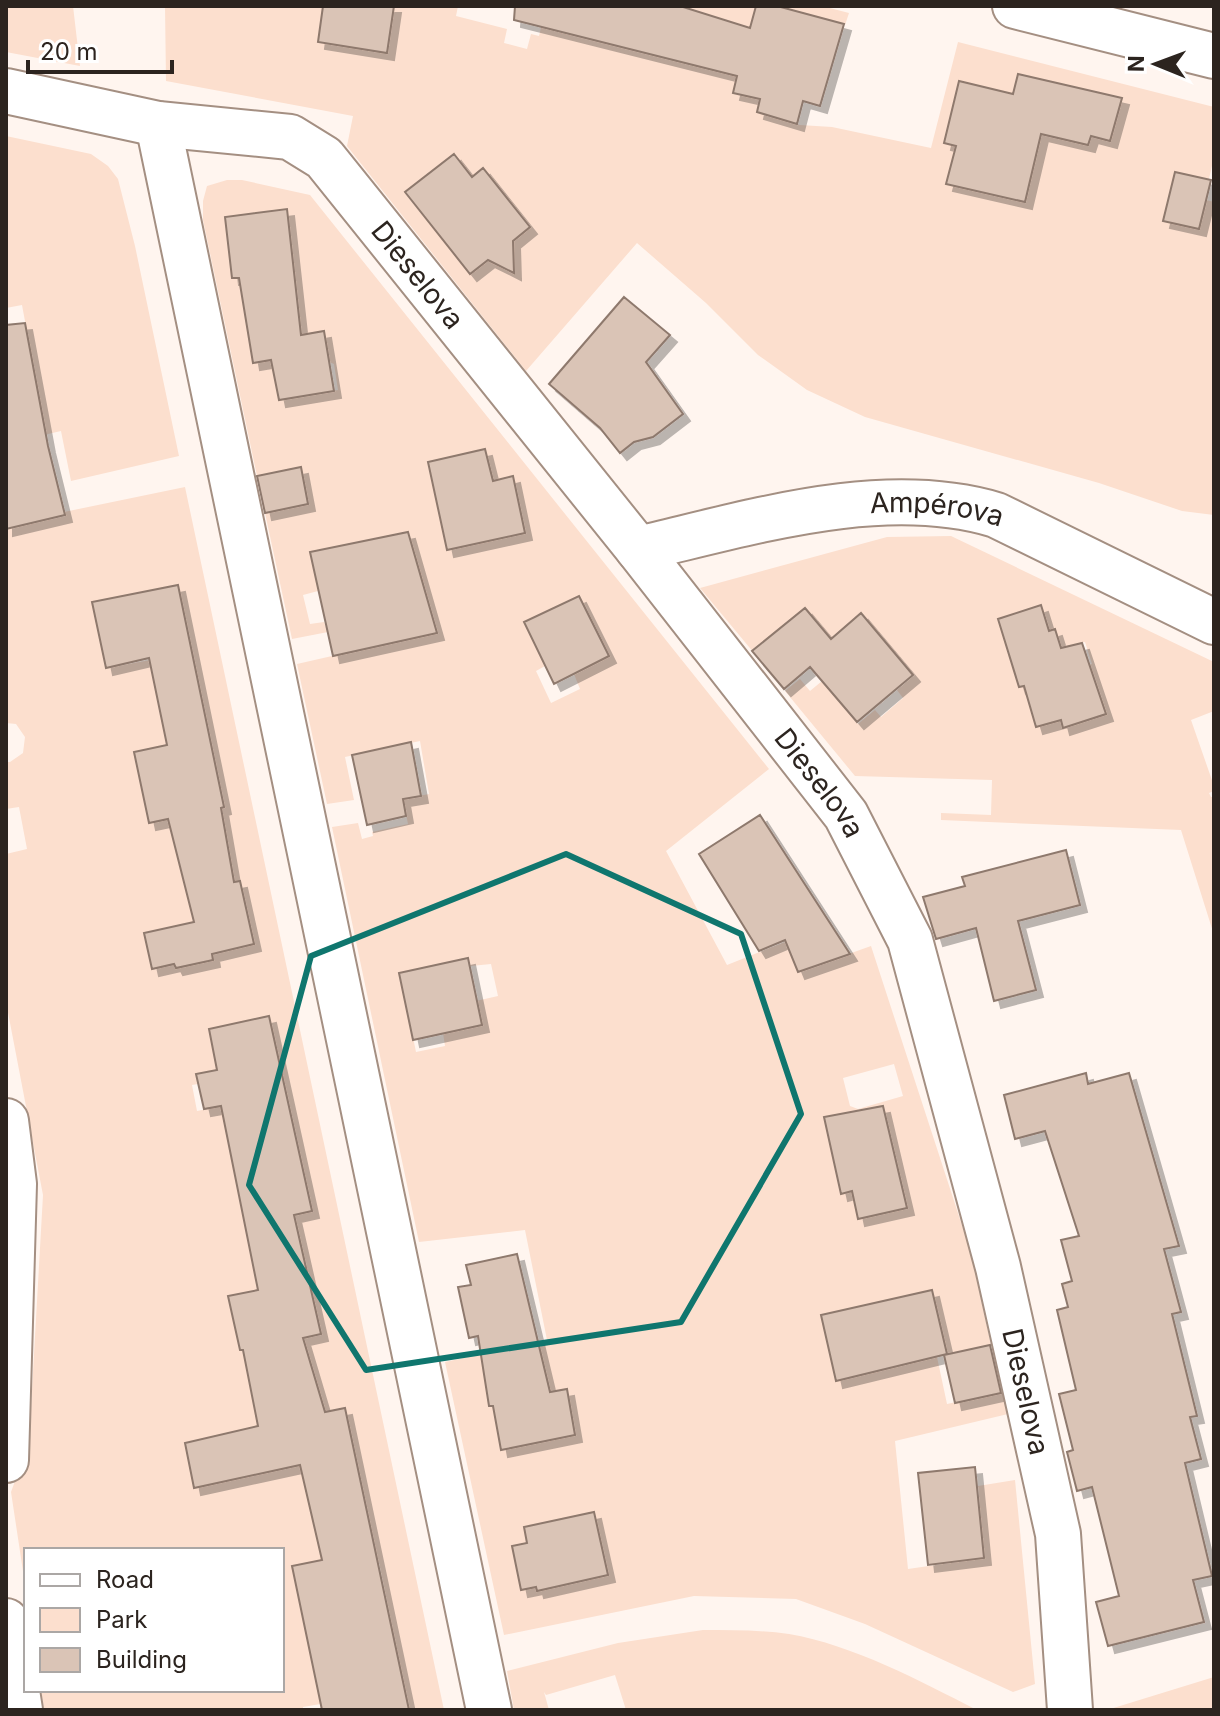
<svg xmlns="http://www.w3.org/2000/svg" width="1220" height="1716" viewBox="0 0 1220 1716" font-family="Inter,sans-serif">
<style>
.green{fill:#fcdfce;fill-rule:evenodd}
.building{fill:#dac4b6;stroke:#8e796d;stroke-width:2;filter:url(#shadow)}
.lines{fill:none;stroke-linecap:round;stroke-linejoin:round}
.minor-casing{stroke:#a48f82;stroke-width:48}
.minor{stroke:#fff;stroke-width:44}
.marked{fill:none;stroke:#0f766e;stroke-width:6;stroke-linejoin:round}
.labels{text-anchor:middle;dominant-baseline:central;stroke-width:7;stroke-linejoin:round;paint-order:stroke}
.street-label{font-size:28px;fill:#2c241f;stroke:#fff}
</style>
<defs>
<filter id="shadow"><feDropShadow dx="7" dy="7" stdDeviation="0" flood-color="#0004"/></filter>
</defs>
<rect width="100%" height="100%" fill="#fff5ef"/>
<path class="green" d="M6,6H73L80,66L6,52Z
M165,6H323L318,42L386,53L394,6H458L456,16L507,29L504,43L527,49L531,34L539,36L546,7L758,6L735,93L760,99L759,113L800,125L832,127L931,148L958,42L1214,107V157L1209,179L1175,172L1164,221L1199,229L1206,200L1214,202V515L1182,511L1099,483L865,417L807,390L758,355L706,303L637,243L526,371L347,146L353,116L166,81ZM1019,74L1122,98L1110,140L1091,136L1088,145L1043,125L1025,202L947,184L956,146L944,142L959,82L1006,121ZM453,155L472,177L483,168L530,227L470,274L405,193Z
M773,6H822L849,13L845,25Z
M6,136L91,154L108,166L118,179L135,246L179,456L71,481L61,431L35,437L37,386L22,305L6,308V242L8,241L6,230Z
M227,180H242L310,195L769,769L666,851L727,965L785,942L798,972L871,946L971,1253L991,1345L937,1357L947,1404L1003,1392L1008,1414L895,1441L908,1569L984,1558L978,1486L1015,1480L1035,1684L1013,1692L865,1624L796,1599L694,1596L504,1635L445,1362L547,1340L525,1230L419,1242L332,827L358,823L362,839L373,836L372,832L408,824L403,799L429,794L420,741L345,757L354,800L327,804L297,664L437,632L430,610L379,538L311,552L318,591L303,595L310,624L324,622L328,632L292,639L265,513L290,508L306,494L300,467L257,476L203,220V201L207,186ZM287,210L293,272L232,278L225,217ZM247,327L334,364L338,390L279,400L271,360L253,363ZM485,449L493,481L513,476L525,533L447,550L428,462ZM579,597L609,656L574,674L580,689L551,703L536,671L545,666ZM491,964L498,996L476,1001L481,1025L443,1033L445,1046L416,1052L400,973ZM894,1064L903,1096L858,1109L850,1106L843,1078ZM846,1113L886,1119L906,1209L858,1219L852,1191L841,1193L824,1117ZM932,1290L939,1323L821,1315H822ZM567,1389L575,1435L502,1449L493,1406L533,1395ZM593,1512L607,1575L521,1590L512,1546L527,1543L524,1527Z
M185,487L444,1710H409L406,1692L362,1699L361,1697L303,1707V1710H44L41,1690H282V1550H26V1591L11,1492L29,1443L43,1195L6,1002V854L27,849L19,807L6,809V762H10L23,753L25,737L16,724L6,723V529L65,516L64,512ZM178,585L190,639L162,658L106,668L93,603ZM200,690L224,807L149,823L167,745L158,699ZM232,871L234,882L240,881L254,944L212,954V960L176,968L174,964L153,969L195,931L187,893ZM269,1016L281,1070L245,1078L233,1024ZM206,1072L211,1093L247,1101L197,1111L192,1085L198,1084L196,1074ZM295,1131L311,1211L245,1224L274,1135ZM308,1280L321,1335L240,1350L228,1297ZM321,1399L310,1507L300,1465L194,1488L185,1443L258,1426ZM332,1558L362,1565L379,1562L392,1628L308,1644L292,1567Z
M951,536L1214,662V711L1191,720L1214,786V791L1209,793L1211,797H1214V935L1181,830L941,820V813L991,815L992,780L855,776L785,691L800,679L810,691L822,681L858,724L875,710L881,717L903,698L897,690L913,676L863,615L832,641L805,609L754,653L700,588L887,537ZM1041,606L1049,631L1055,629L1061,648L1085,642L1092,664L1089,665L1106,714L1063,728L1061,720L1037,727L1024,686L1019,687L998,619Z
M703,1630C732,1630 761,1630 789,1634C853,1645 920,1681 977,1710H626L615,1675L546,1695L544,1692L549,1710H514L507,1671L618,1643Z
M1214,1677V1710H1107Z"/>
<path class="building" d="M323,6H394L387,53L318,42Z
M515,6H680L750,28L756,6H777L844,24L820,106L803,101L797,124L757,112L760,99L733,93L737,76L514,20Z
M1018,74L1122,98L1110,141L1091,136L1088,145L1041,134L1025,202L946,184L956,146L944,143L959,81L1013,94Z
M454,154L472,177L483,168L530,227L513,241L514,273L488,260L470,274L405,192Z
M1175,172L1211,180L1199,229L1163,221Z
M287,209L301,335L324,331L334,391L279,400L271,360L253,363L239,278H232L225,217Z
M624,297L670,335L646,362L683,414L653,437L634,442L620,453L600,428L549,384Z
M25,323L48,446L65,515L6,529V325Z
M485,449L493,481L513,476L525,533L447,550L428,462Z
M301,467L308,504L265,513L257,476Z
M408,532L437,633L333,656L310,552Z
M178,585L224,807L221,808L234,882L240,881L254,944L212,954L213,960L176,968L174,964L152,969L144,933L194,922L168,819L149,823L134,752L167,745L149,658L106,668L92,602Z
M579,596L609,656L554,684L524,622Z
M1041,605L1049,631L1055,629L1061,648L1082,643L1106,714L1063,728L1061,720L1036,727L1024,686L1019,687L998,619Z
M805,608L831,639L861,613L913,675L857,722L810,667L784,689L752,651Z
M411,742L421,796L403,799L406,816L367,825L352,755Z
M760,815L850,954L798,972L785,940L759,951L699,854Z
M1066,850L1080,905L1018,921L1036,990L994,1001L976,928L936,939L923,897L965,886L962,877Z
M468,958L482,1025L413,1040L399,973Z
M269,1016L312,1211L294,1215L321,1334L303,1338L325,1412L345,1408L409,1710H322L292,1566L322,1560L300,1465L194,1488L185,1443L258,1426L243,1350H240L228,1296L258,1290L221,1106L204,1109L196,1074L217,1070L209,1029Z
M1086,1073L1088,1084L1129,1073L1179,1246L1164,1249L1181,1312L1172,1314L1197,1416L1190,1417L1201,1459L1185,1463L1212,1576L1193,1580L1204,1622L1108,1646L1096,1602L1119,1596L1092,1487L1077,1491L1067,1452L1073,1450L1059,1394L1076,1390L1057,1310L1068,1307L1062,1284L1072,1281L1061,1240L1079,1236L1045,1131L1015,1139L1004,1095Z
M883,1106L907,1208L858,1219L852,1191L841,1194L824,1117Z
M517,1254L550,1392L567,1389L575,1435L501,1450L493,1406H489L478,1336L469,1338L458,1287L471,1285L466,1265Z
M932,1290L947,1354L836,1381L821,1315Z
M990,1345L1001,1393L955,1403L944,1355Z
M975,1467L984,1558L928,1565L918,1473Z
M594,1512L608,1575L537,1591L536,1587L521,1590L512,1546L527,1543L524,1527Z"/>
<g class="lines">
<g class="minor-casing">
<g id="minor">
<path d="M1015,6L1214,56"/>
<path id="s1" d="M6,91L158,124L290,137L324,158L638,549L846,815L910,940L998,1267L1058,1534L1070,1710"/>
<path d="M158,124L489,1710"/>
<path id="s2" d="M638,549C750,523 883,481 996,515L1214,622"/>
<path d="M6,1121L14,1184L6,1460"/>
<path d="M6,1621L20,1710"/>
</g>
</g>
<use href="#minor" class="minor"/>
</g>
<path class="marked" d="M566,854L741,934L801,1114L681,1322L366,1370L249,1185L311,956Z"/>
<g class="labels">
<g class="street-label">
<text stroke="none"><textPath href="#s1" startOffset="478">Dieselova</textPath></text>
<text stroke="none"><textPath href="#s2" startOffset="304">Ampérova</textPath></text>
<text stroke="none"><textPath href="#s1" startOffset="1126">Dieselova</textPath></text>
<text stroke="none"><textPath href="#s1" startOffset="1774">Dieselova</textPath></text>
</g>
</g>
<rect width="1220" height="1716" fill="none" stroke="#2c241f" stroke-width="16"/>
<rect x="24" y="1548" width="260" height="144" fill="#ffffff" stroke="#aba7a5" stroke-width="2"/>
<rect x="40" y="1574" width="40" height="12" fill="#ffffff" stroke="#aba7a5" stroke-width="2"/>
<text x="96" y="1588" font-size="24" fill="#2c241f">Road</text>
<rect x="40" y="1608" width="40" height="24" fill="#fcdfce" stroke="#aba7a5" stroke-width="2"/>
<text x="96" y="1628" font-size="24" fill="#2c241f">Park</text>
<rect x="40" y="1648" width="40" height="24" fill="#dac4b6" stroke="#aba7a5" stroke-width="2"/>
<text x="96" y="1668" font-size="24" fill="#2c241f">Building</text>
<g transform="translate(1156 64) rotate(271)" stroke="#ffffff" stroke-width="6" paint-order="stroke">
<path d="M0-6L14 30L0 20L-14 30Z" fill="#2c241f"/>
<text y="-12" font-size="22" font-weight="bold" text-anchor="middle" fill="#2c241f">N</text>
</g>
<path d="M28 60v12h144v-12" fill="none" stroke="#2c241f" stroke-width="4"/>
<text x="40" y="60" font-size="24" fill="#2c241f" stroke="#ffffff" stroke-width="6" paint-order="stroke">20 m</text>
</svg>
